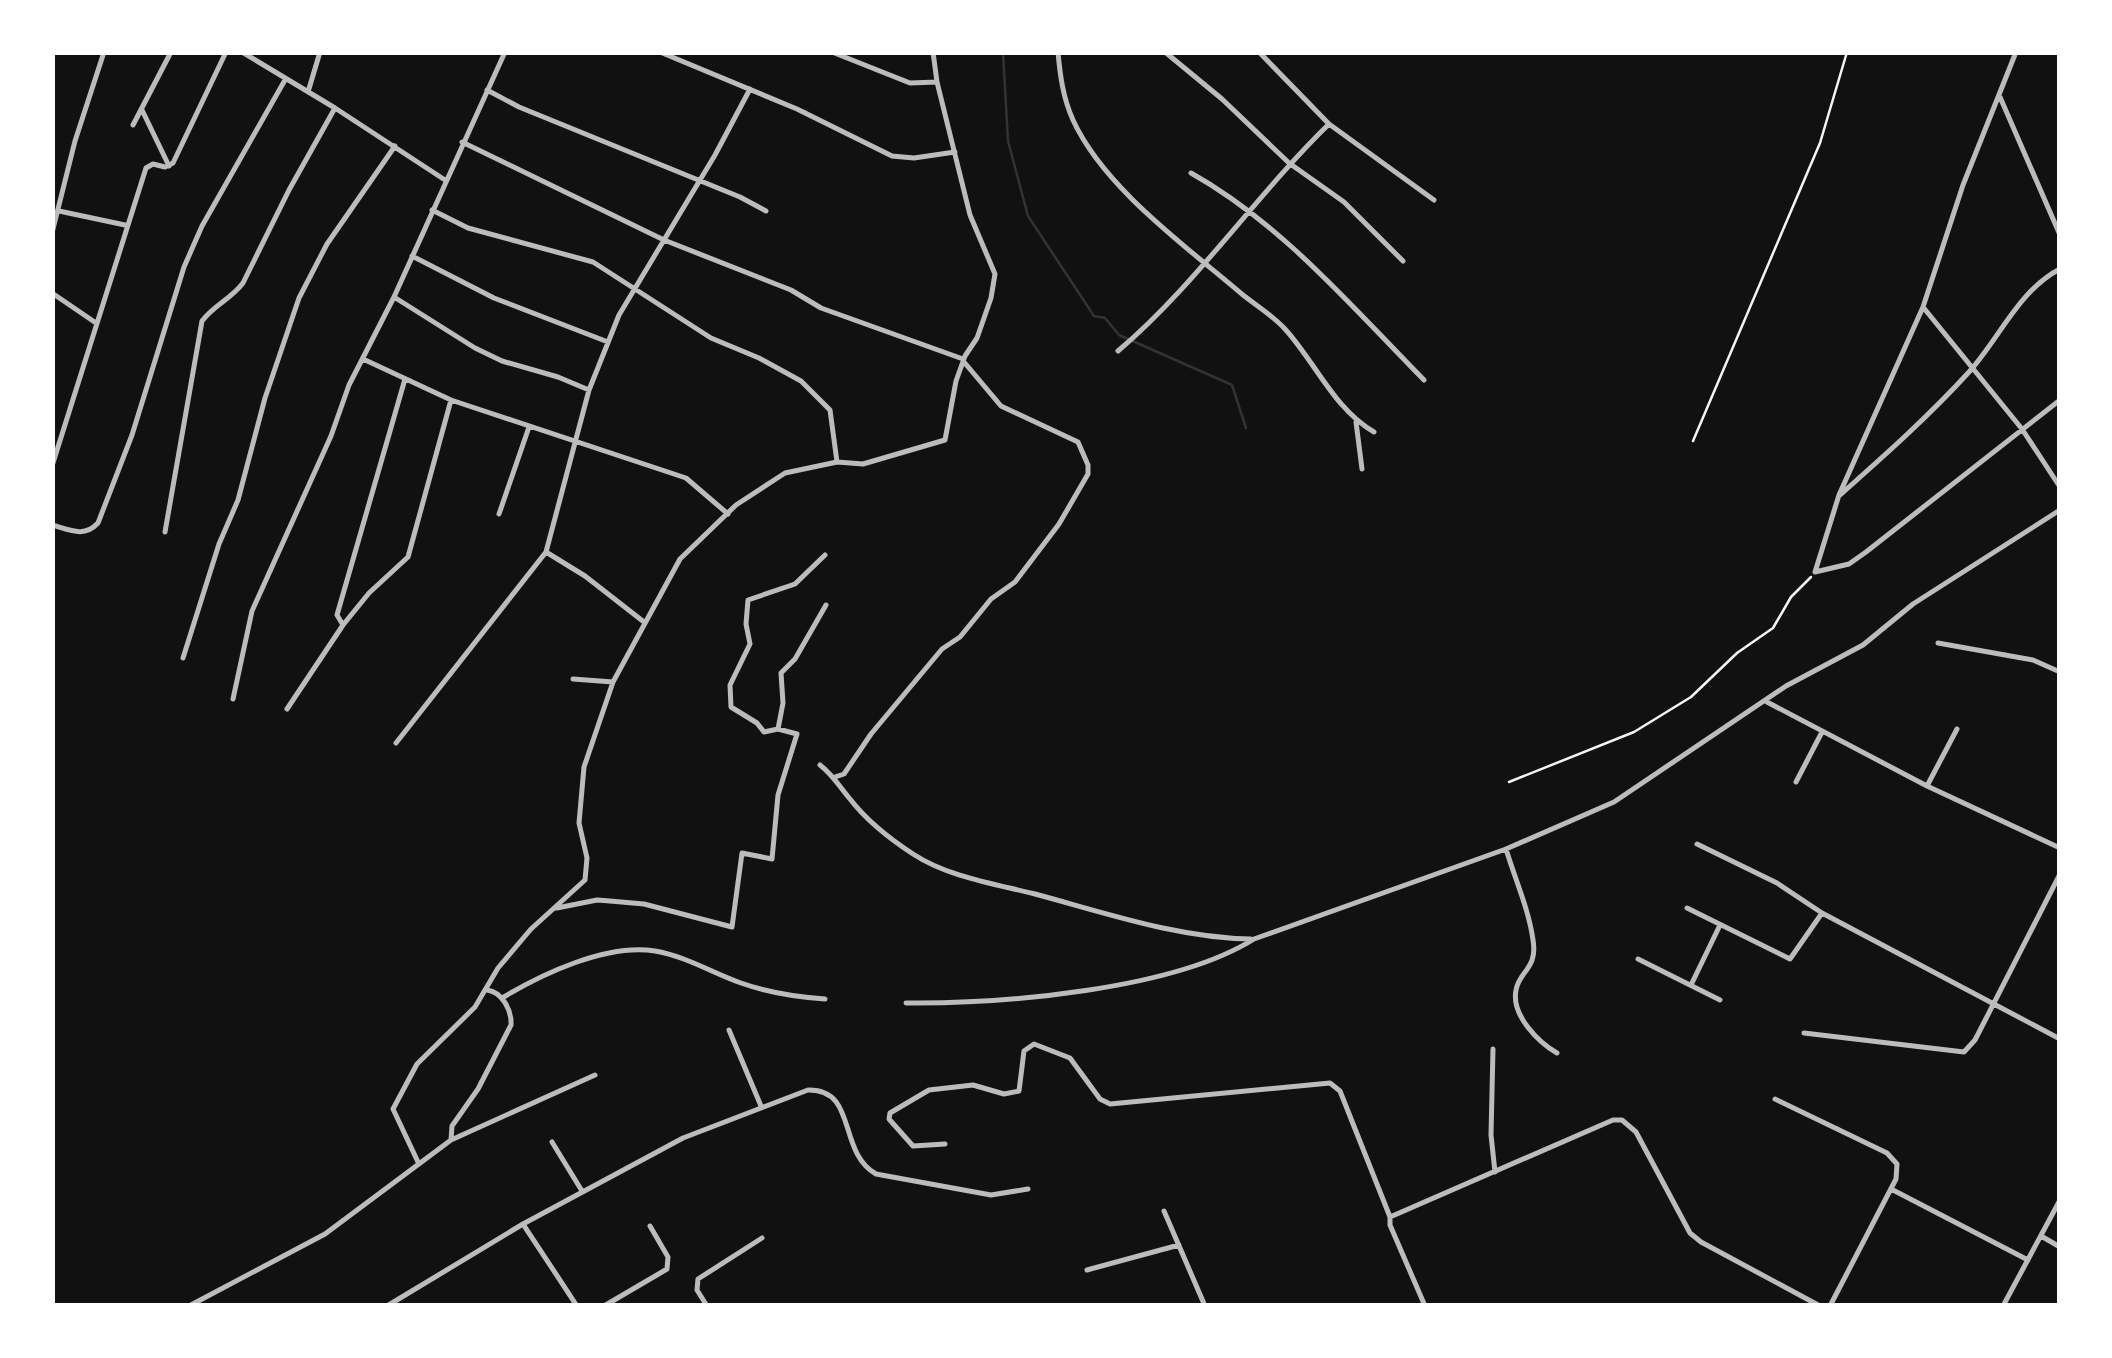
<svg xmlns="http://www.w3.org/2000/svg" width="2112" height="1358" viewBox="0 0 2112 1358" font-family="Lato,sans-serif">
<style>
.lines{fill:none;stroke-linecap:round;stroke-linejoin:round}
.stream{stroke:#333;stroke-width:2.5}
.path{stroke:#f5f5f5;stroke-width:2.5}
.minor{stroke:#bcbcbc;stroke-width:5}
</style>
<rect width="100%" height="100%" fill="#111"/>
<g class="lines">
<path class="stream" d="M1003,52L1008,141L1028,216L1094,316L1105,318L1119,335L1232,385L1246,428"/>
<path class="path" d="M1693,441L1820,143L1847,52
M1509,782L1634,732L1691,697L1737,653L1773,628L1791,597L1811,577"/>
<path class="minor" d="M242,52L335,108L445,180
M660,52L797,109L892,156L914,158L955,152
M832,52L910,83L937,82
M1058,52C1060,75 1063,98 1073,120C1104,188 1187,247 1243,295C1257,306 1272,315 1285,329C1315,362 1335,410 1374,432
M1165,52L1222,99L1289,163L1344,202L1403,261
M1259,52L1329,124L1434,200
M2016,52L1963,185L1923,307L1839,495L1815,572L1849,564L1866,552L2060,400
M487,90L519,107L740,197L766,211
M308,92L320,52
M2000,97L2060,235
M142,110L169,166
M133,125L171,52
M462,142L664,240L791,290L821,308L963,359
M1191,173C1282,224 1351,306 1424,380
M432,210L468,228L593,262L711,338L759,358L801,381L830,410L837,462
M59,211L125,225
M52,233L75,141L104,52
M412,256L494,298L608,342
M52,293L96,323
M394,297L475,348L502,361L558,377L589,390
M1923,307L2022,429L2060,487
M1118,351C1195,286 1256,195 1329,124
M363,359L451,400L686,478L728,514
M1356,422L1362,469
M52,466L146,168L153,164L165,167L173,163L226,52
M1840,495C1885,455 1929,416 1969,372C1999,339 2019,290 2060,269
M499,514L529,427
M52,525C70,530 84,538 98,523L132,435L184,267L202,226L285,80
M165,532L202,321C214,305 231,299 243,283L289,190L335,108
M546,552L585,576L644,622
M343,625L337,615L405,379
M1938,643L2033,660L2060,672
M183,658L219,544L238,500L265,398L299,298L327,244L395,146
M573,679L613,682
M233,699L252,611L331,436L349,385L394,297L505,52
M1767,702L1927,786L2060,848
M287,709L343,625L369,593L408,557L451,400
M778,729L764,732L757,723L731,707L730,685L750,644L746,624L748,600L795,584L825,555
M396,743L546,552L589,390L619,315L715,155L750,89
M820,765C833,775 839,786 850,799C867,821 890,839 913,854C948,877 995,884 1035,894C1106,913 1178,938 1251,939
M835,777L844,774L871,734L942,649L960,637L991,599L1015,582L1059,524L1088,474V465L1078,442L1001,406L964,362
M1796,782L1822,732
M1927,786L1957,729
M1697,844L1777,883L1822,913L2060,1039
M1506,849C1515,879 1529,910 1533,940C1538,969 1519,971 1516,990C1511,1015 1538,1042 1557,1053
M557,908L597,900L610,901L644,904L732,927L742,853L772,859L778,795L797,734L778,729L783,703L781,673L795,659L826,605
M1687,908L1790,959L1822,913
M1638,959L1720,1000
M1691,985L1720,925
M502,998C542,974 607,943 655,951C685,956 713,973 741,983C769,993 796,997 825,999
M906,1003C1002,1004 1173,990 1254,939L1506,849L1614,802L1786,686L1863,645L1913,604L2060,510
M729,1030L761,1106
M1804,1033L1964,1052L1975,1040L2060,874
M1493,1049L1491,1135L1495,1172
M1775,1099L1887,1153L1897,1164L1896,1179L1830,1306
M451,1140L452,1126L478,1089L511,1025C512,1010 502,992 487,990
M552,1142L582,1191
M945,1144L913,1146L889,1119L890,1113L929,1090L973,1085L1004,1094L1019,1091L1024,1051L1034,1044L1070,1058L1100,1099L1110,1104L1330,1083L1340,1091L1390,1217V1225L1425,1306
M418,1162L393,1109L417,1064L475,1007L498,968L531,929L585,880L587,858L579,823L584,767L613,682L680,559L736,505L785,473L837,462L863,464L945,440L956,381L965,356L977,338L991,298L995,274L970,215L937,82L933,52
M1891,1189L2028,1260
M1164,1211L1205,1306
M1390,1217L1613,1120H1622L1636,1132L1690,1233L1701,1242L1820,1306
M523,1224L577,1306
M2041,1236L2060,1247
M1087,1270L1179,1245
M189,1306L325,1234L451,1140L595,1075
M387,1306L523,1224L683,1138L808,1090C858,1089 837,1152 876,1174L991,1195L1028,1189
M604,1306L667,1269L668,1257L650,1226
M707,1306L697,1290L698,1279L762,1238
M2003,1306L2060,1200"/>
</g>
<rect width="2112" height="1358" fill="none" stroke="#ffffff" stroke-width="110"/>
</svg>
